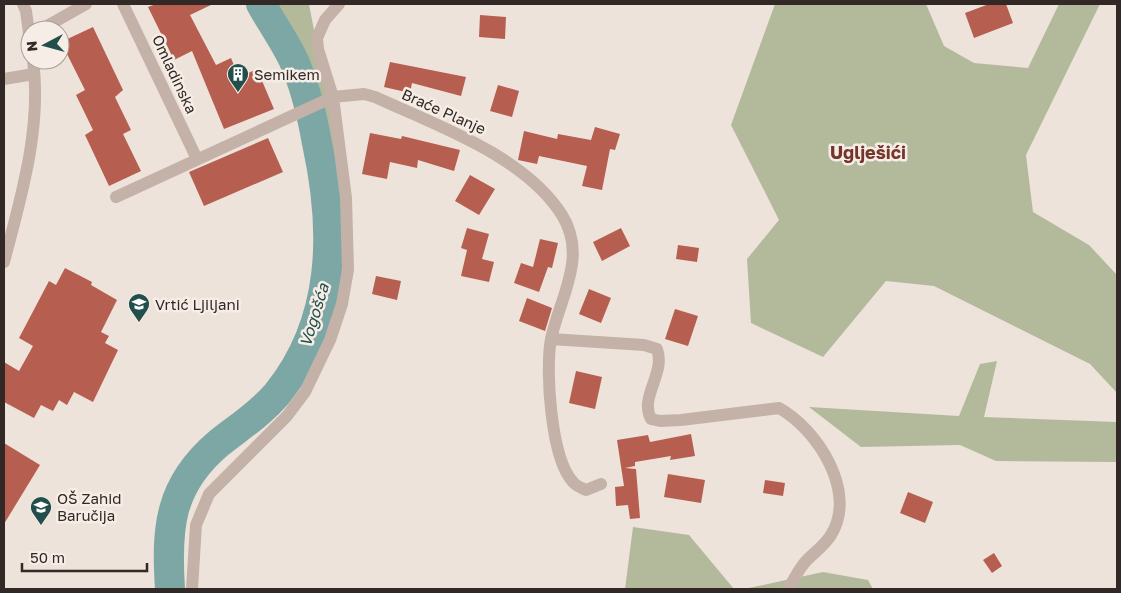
<svg xmlns="http://www.w3.org/2000/svg" width="1121" height="593" viewBox="0 0 1121 593" font-family="'Golos Text',sans-serif">
<style>
.green{fill:#b3ba9c}
.lines{fill:none;stroke-linecap:round;stroke-linejoin:round}
.river{stroke:#7da7a4;stroke-width:30}
.building{fill:#b65f50}
.street{stroke:#c4b2a8;stroke-width:12}
.labels{text-anchor:middle;dominant-baseline:central;stroke-width:5;stroke-linejoin:round;paint-order:stroke}
.street-label{font-size:15px;fill:#322927;stroke:#f6ede6}
.poi-label{font-size:15px;fill:#322927;stroke:#f6ede6;text-anchor:start}
.water-label{font-size:16px;font-style:italic;fill:#224e4c;stroke:#f6ede6}
.quarter-label{font-size:18px;font-weight:bold;fill:#76352b;stroke:#f6ede6}
</style>
<rect width="100%" height="100%" fill="#eee3da"/>
<path class="green" d="M261,4H309L346,198L342,304L322,300C334,236 328,181 312,119C307,99 302,79 293,60C285,41 271,22 261,4Z
M775,4H926L944,46L974,63L1028,68L1059,4H1100L1026,155L1033,212L1089,245L1117,275V393L1090,364L934,286L886,281L823,357L751,323L747,259L779,220L731,125Z
M997,361L984,417L1117,422V462L996,461L960,445L861,447L809,407L959,416L980,364Z
M633,527L689,535L734,589H625Z
M823,572L868,580L873,589H744Z"/>
<g class="lines">
<path class="river" d="M170,589C166,528 169,485 219,443C239,427 260,414 277,394C336,321 336,230 317,143C312,115 305,85 293,59C284,40 271,22 261,4"/>
</g>
<path class="building" d="M156,4H213L190,15L216,65L231,58L239,77L257,69L274,109L224,129L192,51L174,60L148,7Z
M989,4H1006L1013,23L974,38L965,13Z
M480,15L506,17L505,39L479,37Z
M93,27L123,90L115,97L131,130L123,134L141,171L109,186L85,135L93,130L76,95L85,90L61,42Z
M390,62L466,77L461,96L412,83L410,93L384,87Z
M498,85L519,91L512,117L490,111Z
M595,127L620,134L615,150L610,149L602,190L582,186L587,166L539,156L537,164L518,160L524,131L557,139L558,134L591,140Z
M370,133L401,139L402,136L460,150L454,171L418,160L417,168L390,162L387,179L362,174Z
M268,138L283,172L204,206L189,172Z
M470,175L495,189L479,215L455,201Z
M467,228L489,234L482,259L494,262L489,282L461,276L467,250L461,248Z
M621,228L630,246L602,261L593,242Z
M540,239L558,243L552,268L548,267L539,292L514,283L521,263L533,267Z
M678,245L699,248L697,262L676,259Z
M65,268L92,282L91,285L117,300L101,332L109,336L105,343L118,350L93,402L74,392L67,405L59,400L53,411L41,405L34,418L4,402V362L19,371L33,346L19,338L49,281L56,285Z
M376,276L401,281L397,300L372,294Z
M589,289L611,298L601,323L579,314Z
M527,298L552,308L545,331L519,321Z
M675,309L698,316L688,346L665,339Z
M576,371L602,377L595,409L569,403Z
M691,434L695,456L670,460L671,456L635,462V466L625,468L636,469L640,518L630,519L628,505L616,506L615,487L624,486L617,440L648,435L650,442Z
M4,443L40,465L4,524Z
M668,474L705,480L701,503L664,497Z
M765,480L785,483L783,496L763,493Z
M908,492L933,502L925,523L900,513Z
M994,553L1002,566L992,573L983,560Z"/>
<g class="lines">
<path class="street" d="M23,4L26,11L30,41
M123,4L197,159
M40,30L86,4
M4,79L34,74
M116,197L333,97L364,94L375,97C436,125 525,156 562,215C588,257 560,297 551,339C545,370 551,459 573,482C576,486 582,488 586,490L601,484
M4,262C21,197 42,128 33,60
M551,339L644,345L657,349C666,373 639,397 651,419L660,421L681,420L779,408C817,429 858,492 831,535C825,545 815,552 807,560C799,568 794,580 788,589
M192,589L196,525L209,494L287,416L305,392L330,340L342,304L348,270L346,198L333,97L318,49L317,38L325,20L339,4"/>
</g>
<defs>
<g id="building-pin" transform="scale(1.125)"><path d="M0 17L-7.5 6A9.5 9.5 0 1 1 7.5 6Z" fill="#224e4c" stroke="#f6ede6"/><path d="M-4-6H4V6H1V3H-1V6H-4ZM-2.5-4.3h1.7v1.8h-1.7ZM.8-4.3h1.7v1.8H.8ZM-2.5-1h1.7V.8h-1.7ZM.8-1h1.7V.8H.8Z" fill="#fff"/></g>
<g id="school-pin" transform="scale(1.125)"><path d="M0 17L-7.5 6A9.5 9.5 0 1 1 7.5 6Z" fill="#224e4c" stroke="#f6ede6"/><path d="M0-5L7-2L0 1L-7-2ZM-4 1L0 2.5L4 1V4Q0 6-4 4Z" fill="#fff"/></g>
</defs>
<g fill-rule="evenodd">
<use href="#building-pin" x="238" y="74"/>
<use href="#school-pin" x="139" y="304"/>
<use href="#school-pin" x="41" y="507"/>
</g>
<g class="labels">
<g class="street-label">
<text transform="translate(175 74) rotate(65)">Omladinska</text>
<text transform="translate(444 111) rotate(24)">Braće Planje</text>
</g>
<g class="poi-label">
<text x="254" y="74">Semikem</text>
<text x="155" y="304">Vrtić Ljiljani</text>
<text x="57" y="498">OŠ Zahid<tspan x="57" dy="17">Baručija</tspan></text>
</g>
<g class="water-label">
<text transform="translate(314 315) rotate(-73)">Vogošća</text>
</g>
<g class="quarter-label">
<text x="868" y="152">Uglješići</text>
</g>
</g>
<rect width="1121" height="593" fill="none" stroke="#322927" stroke-width="10"/>
<g transform="translate(45 45) rotate(264)"><circle r="24" fill="#f6ede6" stroke="#a89f9a"/>
<path d="M0-4L9 19L0 12L-9 19Z" fill="#224e4c"/>
<text y="-8" font-size="14" font-weight="bold" text-anchor="middle" fill="#322927">N</text>
</g>
<path d="M22 563v8h125v-8" fill="none" stroke="#322927" stroke-width="2.5"/>
<text x="30" y="563" font-size="15" fill="#322927" stroke="#f6ede6" stroke-width="4" paint-order="stroke">50 m</text>
</svg>
